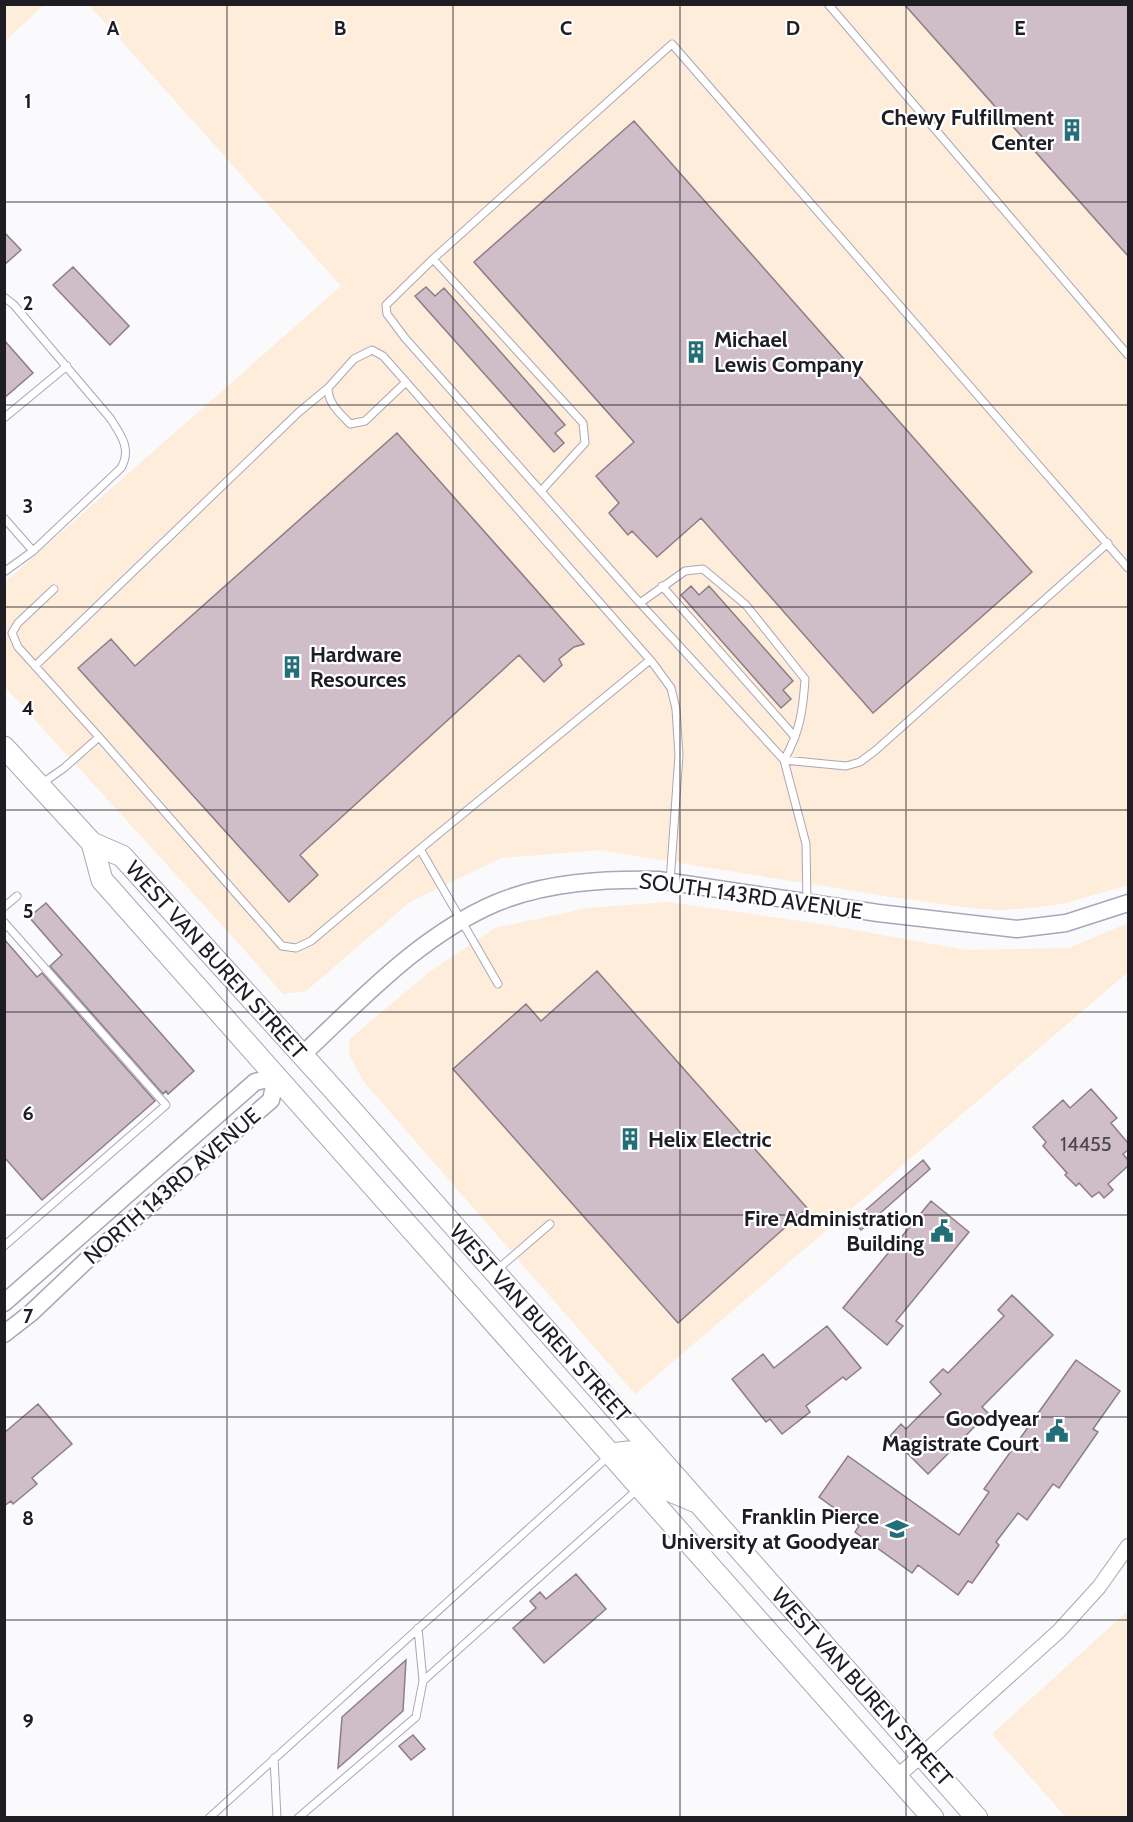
<svg xmlns="http://www.w3.org/2000/svg" width="1133" height="1822" viewBox="0 0 1133 1822" font-family="Cabin,sans-serif">
<style>
.industrial{fill:#fdedda}
.building{fill:#cfbdc7;stroke:#8d7d86;stroke-width:1.5}
.lines{fill:none;stroke-linecap:round;stroke-linejoin:round}
.service-casing{stroke:#aba6b7;stroke-width:9}
.minor-casing{stroke:#aba6b7;stroke-width:16}
.tertiary-casing{stroke:#aba6b7;stroke-width:19}
.primary-casing{stroke:#aba6b7;stroke-width:23}
.service{stroke:#fff;stroke-width:7}
.minor{stroke:#fff;stroke-width:14}
.tertiary{stroke:#fff;stroke-width:16}
.primary{stroke:#fff;stroke-width:21}
.grid{fill:none;stroke:#1f1d24;stroke-width:1.5;stroke-opacity:0.55}
.labels{text-anchor:middle;dominant-baseline:central;stroke-width:4.5;stroke-linejoin:round;paint-order:stroke}
.number-label{font-size:20px;fill:#4b454d}
.poi-label{font-size:22px;font-weight:bold;fill:#1f1d24;stroke:#fff;text-anchor:end}
.street-label{font-size:22px;fill:#1f1d24;stroke:#fff}
.grid-label{font-size:20px;text-anchor:middle;font-weight:bold;fill:#1f1d24;stroke:#fff;stroke-width:4.5;stroke-linejoin:round;paint-order:stroke}
</style>
<rect width="100%" height="100%" fill="#faf9fc"/>
<path class="industrial" d="M5,4H44V5L5,41Z
M89,5H1128V885L1066,903L1031,908L1000,910L970,908L885,896L600,850L501,858L410,902L306,991L283,994L231,935L5,687V582L341,286Z
M669,902L821,924L966,950L1069,948L1128,923V972L635,1394L364,1082L349,1055L350,1039L429,972L495,928L588,908Z
M1128,1611V1817H1066L992,1734Z"/>
<path class="building" d="M904,4H1128V256Z
M634,121L1032,572L873,713L701,518L657,557L632,531L628,535L609,513L619,503L596,476L634,442L474,262Z
M4,232L21,250L4,265Z
M73,267L129,326L110,345L53,285Z
M426,287L435,296L444,288L565,425L555,433L564,443L554,452L415,296Z
M4,340L33,373L4,398Z
M397,433L584,644L574,647L559,659L562,665L544,682L519,655L300,855L318,875L289,902L78,668L111,639L135,666Z
M691,586L699,595L709,586L793,681L783,690L791,699L781,708L681,595Z
M46,903L194,1071L168,1094L166,1091L163,1094L50,966L62,955L29,917Z
M4,939L37,977L42,973L155,1101L42,1200L4,1157Z
M597,971L807,1208L678,1323L453,1069L526,1004L541,1021Z
M1091,1089L1117,1118L1111,1123L1128,1143V1150L1123,1154L1128,1160V1166L1108,1184L1113,1190L1104,1198L1099,1192L1092,1197L1079,1183L1076,1186L1065,1175L1067,1173L1043,1146L1046,1142L1033,1127L1063,1100L1070,1108Z
M923,1160L930,1169L861,1230L853,1221Z
M931,1201L969,1232L896,1321L903,1326L887,1345L843,1308Z
M1012,1295L1053,1335L982,1407L988,1413L928,1474L890,1436L901,1424L906,1429L941,1394L930,1382L943,1369L948,1373L1004,1316L998,1310Z
M827,1326L861,1368L846,1380L843,1377L806,1406L810,1412L782,1434L770,1419L766,1422L732,1379L763,1354L774,1368Z
M1076,1360L1120,1391L1093,1429L1098,1432L1059,1488L1053,1484L1027,1520L1018,1513L996,1542L999,1545L972,1583L968,1581L958,1595L918,1565L912,1573L855,1532L859,1526L819,1497L848,1456L959,1535L989,1492L984,1489Z
M38,1404L72,1444L32,1478L37,1484L13,1504L11,1501L4,1506V1433Z
M576,1574L606,1609L544,1663L513,1628L536,1608L530,1601L540,1592L546,1599Z
M406,1660L403,1711L338,1768L342,1717Z
M413,1735L425,1749L411,1760L399,1746Z"/>
<g class="lines">
<g class="service-casing">
<path id="service" d="M828,4L1128,355
M433,259L583,423L585,443L542,490
M4,297L14,305L110,418C121,435 132,449 121,468L33,551
M406,382L365,421L350,424C340,413 328,404 328,388L354,359L372,350L383,356L406,382L652,662L671,688L676,709L679,755L670,882
M4,418L67,366
M4,518L33,551L4,572
M662,586L795,737
M640,603L784,760L846,766L860,762L876,750L1108,543
M35,666L299,412L328,388
M99,737L282,946L296,948L311,941L420,849L650,660
M41,784L64,768L99,737L18,647L12,633L18,623L54,589
M420,849L498,984
M807,903L806,844L784,760C800,732 803,710 805,679L746,605L703,569L685,571L640,603L405,338L387,314L386,305L433,259L672,44L1128,568
M4,907L17,896
M4,922L166,1105L4,1246
M498,1269L550,1224
M423,1681L638,1489
M274,1758L277,1818
M209,1818L609,1456
M298,1818L416,1717L423,1681L418,1628"/>
</g>
<g class="minor-casing">
<path id="minor" d="M897,1777L1059,1631L1099,1587L1128,1546"/>
</g>
<g class="tertiary-casing">
<path id="tertiary" d="M302,1055C361,1000 419,936 496,903C546,882 604,879 658,880L878,913L1017,929L1066,923L1128,903
M4,1303L255,1082L276,1077L271,1100L90,1257L31,1313L4,1334"/>
</g>
<g class="primary-casing">
<path id="primary" d="M4,747L92,843L122,856L333,1089L977,1818
M92,843L102,880L933,1818
M611,1454L628,1452L635,1456L666,1489L694,1501"/>
</g>
<use href="#service" class="service"/>
<use href="#minor" class="minor"/>
<use href="#tertiary" class="tertiary"/>
<use href="#primary" class="primary"/>
</g>
<path class="grid" d="M227,4V1818M453,4V1818M680,4V1818M906,4V1818M4,202H1128M4,405H1128M4,607H1128M4,810H1128M4,1012H1128M4,1215H1128M4,1417H1128M4,1620H1128"/>
<defs>
<g id="building-bare" transform="scale(1.8)"><path d="M-4-6H4V6H1V3H-1V6H-4ZM-2.5-4.3h1.7v1.8h-1.7ZM.8-4.3h1.7v1.8H.8ZM-2.5-1h1.7V.8h-1.7ZM.8-1h1.7V.8H.8Z" fill="#246e77" stroke="#fff" stroke-width="2.5" paint-order="stroke"/></g>
<g id="civic-bare" transform="scale(1.8)"><path d="M-.6-6.5H3V-4.5H.6V-3L4-1V1h2V6H-6V1h2V-1L-.6-3ZM-1.2 2.5V6h2.4V2.5Z" fill="#246e77" stroke="#fff" stroke-width="2.5" paint-order="stroke"/></g>
<g id="university-bare" transform="scale(1.8)"><path d="M0-5L7-2L0 1L-7-2ZM-4 1L0 2.5L4 1V4Q0 6-4 4Z" fill="#246e77" stroke="#fff" stroke-width="2.5" paint-order="stroke"/></g>
</defs>
<g fill-rule="evenodd">
<use href="#building-bare" x="1072" y="130"/>
<use href="#building-bare" x="696" y="352"/>
<use href="#building-bare" x="292" y="667"/>
<use href="#building-bare" x="630" y="1139"/>
<use href="#civic-bare" x="942" y="1231"/>
<use href="#civic-bare" x="1057" y="1431"/>
<use href="#university-bare" x="897" y="1529"/>
</g>
<g class="labels">
<g class="number-label">
<text x="1086" y="1144">14455</text>
</g>
<g class="poi-label">
<text x="1054" y="117">Chewy Fulfillment<tspan x="1054" dy="25">Center</tspan></text>
<text x="714" y="339" text-anchor="start">Michael<tspan x="714" dy="25">Lewis Company</tspan></text>
<text x="310" y="654" text-anchor="start">Hardware<tspan x="310" dy="25">Resources</tspan></text>
<text x="648" y="1139" text-anchor="start">Helix Electric</text>
<text x="924" y="1218">Fire Administration<tspan x="924" dy="25">Building</tspan></text>
<text x="1039" y="1418">Goodyear<tspan x="1039" dy="25">Magistrate Court</tspan></text>
<text x="879" y="1516">Franklin Pierce<tspan x="879" dy="25">University at Goodyear</tspan></text>
</g>
<g class="street-label">
<text transform="translate(751 896) rotate(8)">SOUTH 143RD AVENUE</text>
<text transform="translate(216 960) rotate(48)">WEST VAN BUREN STREET</text>
<text transform="translate(172 1186) rotate(-41)">NORTH 143RD AVENUE</text>
<text transform="translate(540 1323) rotate(48)">WEST VAN BUREN STREET</text>
<text transform="translate(862 1687) rotate(48)">WEST VAN BUREN STREET</text>
</g>
</g>
<g class="grid-label">
<text x="113" y="35">A</text>
<text x="340" y="35">B</text>
<text x="566" y="35">C</text>
<text x="793" y="35">D</text>
<text x="1020" y="35">E</text>
<text x="28" y="108">1</text>
<text x="28" y="310">2</text>
<text x="28" y="513">3</text>
<text x="28" y="715">4</text>
<text x="28" y="918">5</text>
<text x="28" y="1120">6</text>
<text x="28" y="1323">7</text>
<text x="28" y="1525">8</text>
<text x="28" y="1728">9</text>
</g>
<rect width="1133" height="1822" fill="none" stroke="#1f1d24" stroke-width="12"/>
</svg>
